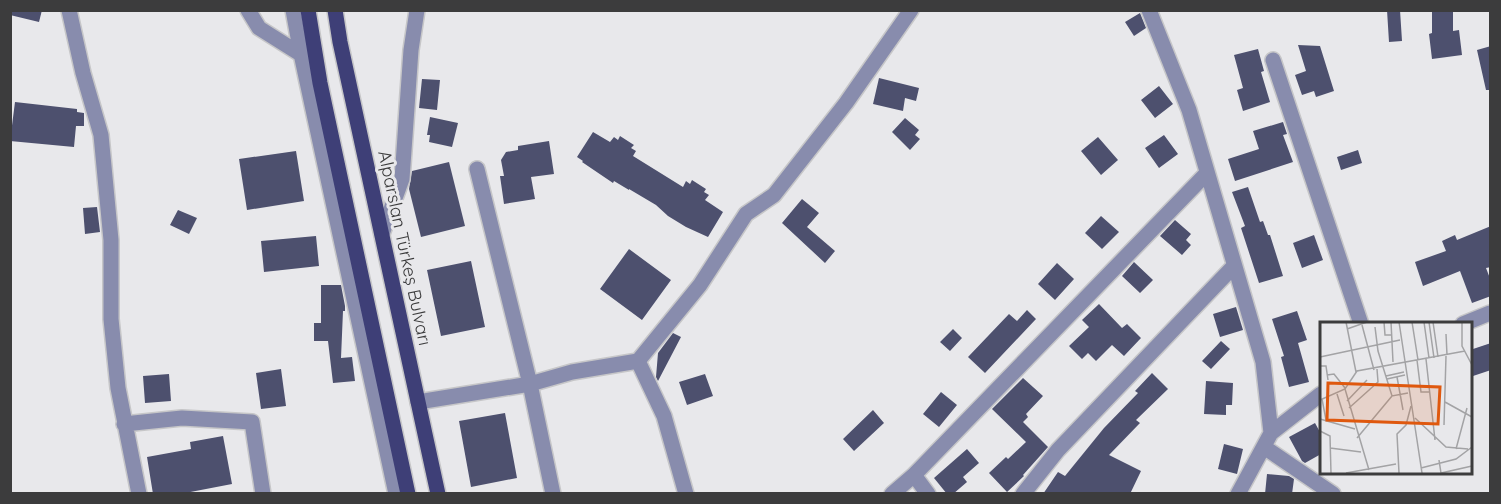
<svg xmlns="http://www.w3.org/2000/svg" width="1501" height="504" viewBox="0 0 1501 504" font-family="Quicksand,sans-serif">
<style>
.building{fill:#4d506e}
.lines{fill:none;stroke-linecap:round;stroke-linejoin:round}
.minor-casing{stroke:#c6c6c8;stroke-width:18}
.major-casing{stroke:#c6c6c8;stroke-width:18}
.minor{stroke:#888cad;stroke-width:15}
.major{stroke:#3e3f77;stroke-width:15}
.labels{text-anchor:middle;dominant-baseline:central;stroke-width:6;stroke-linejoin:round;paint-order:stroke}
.street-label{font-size:18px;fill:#3c3c3d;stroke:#e8e8eb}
.inset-road{fill:none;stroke:#a3a3a5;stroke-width:1.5}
.view{fill:#df580e;fill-opacity:0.15;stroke:#df580e;stroke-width:3}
.inset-edge{fill:none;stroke:#3c3c3d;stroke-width:3}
</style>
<rect width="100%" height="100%" fill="#e8e8eb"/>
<path class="building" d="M10,10H42L39,22L10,15Z
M1387,10H1400L1402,41L1389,42Z
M1432,10H1453V31L1459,30L1462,55L1432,59L1429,34L1432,33Z
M1140,13L1146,28L1134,36L1125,22Z
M1298,45L1320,46L1334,91L1316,97L1314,91L1302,95L1295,75L1306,71Z
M1491,46V90H1486L1477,50Z
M1258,49L1264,71L1261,72L1270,102L1243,111L1237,90L1243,88L1234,55Z
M879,78L919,88L916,101L905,98L903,111L873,104Z
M422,79L440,80L437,110L419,108Z
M1159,86L1173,104L1155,118L1141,100Z
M15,102L77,109V112L84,113V126H76L74,147L10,141Z
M430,117L458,123L452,147L429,142L430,135H427Z
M905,118L919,130L915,135L920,139L910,150L892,132Z
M1283,122L1287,134L1283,135L1293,162L1235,181L1228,159L1259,149L1253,131Z
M593,132L610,142L614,137L618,140L620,136L634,145L631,148L636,151L633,156L683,187L686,181L690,184L692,180L706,189L704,192L709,195L705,200L723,212L708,237L686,227L668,216L656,205L629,189V190L614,181L613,183L582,162L583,161L577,157Z
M1164,135L1178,154L1159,168L1145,148Z
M1098,137L1118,160L1101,175L1081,151Z
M549,141L554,174L531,177L535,199L504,204L500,176H504L501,160L506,152L518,150V146Z
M1358,150L1362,163L1341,170L1337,157Z
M296,151L304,201L247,210L239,159Z
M449,162L465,226L421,237L409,189L412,171Z
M1248,187L1260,222L1263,221L1268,235H1270L1283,276L1259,283L1241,228L1245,226L1232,192Z
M802,199L819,213L807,227L835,251L825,263L782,223Z
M97,207L100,232L85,234L83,208Z
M178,210L197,218L189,234L170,225Z
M1101,216L1119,232L1102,249L1085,233Z
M1175,220L1191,234L1186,240L1191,245L1182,255L1160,236Z
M1491,226V267L1486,268L1491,281V296L1472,303L1460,271L1423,286L1415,262L1446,251L1442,241L1455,235L1457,240Z
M1314,235L1323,260L1302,268L1293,243Z
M316,236L319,266L264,272L261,241Z
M629,249L671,280L642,320L600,289Z
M471,261L485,327L441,336L427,270Z
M1134,262L1153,280L1140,293L1122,276Z
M1057,263L1074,279L1055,300L1038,284Z
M321,285H341L345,306V311H343L341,358L352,357L355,381L333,383L328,341H314V323H321Z
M1099,304L1122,328L1127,324L1141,338L1124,356L1112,345L1096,361L1088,353L1082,359L1069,346L1089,327L1082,320Z
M1236,307L1243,330L1220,337L1213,314Z
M1027,310L1036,319L985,373L968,357L1009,314L1017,321Z
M1297,311L1307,340L1298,343L1309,382L1289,387L1281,357L1284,356L1272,319Z
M953,329L962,338L950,351L940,342Z
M673,333L681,337L658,381L656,377L658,353Z
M1221,341L1230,349L1211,369L1202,361Z
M1491,343V370L1470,377V350Z
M281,369L286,406L261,409L256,373Z
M1152,373L1168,389L1136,420L1140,423L1109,455L1141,471L1130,494H1043L1058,472L1065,476L1104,428L1138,393L1135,391Z
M169,374L171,401L145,403L143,376Z
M705,374L713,396L687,405L679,382Z
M1023,378L1043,396L1026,414L1028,417L1023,422L1048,447L1023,475L1024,476L1007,492L989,473L1006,457L1008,459L1026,442L992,409Z
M1206,381L1233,383L1232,405H1226V415L1204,414Z
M941,392L957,405L939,427L923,414Z
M873,410L884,423L854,451L843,439Z
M505,413L517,478L471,487L459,421Z
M1315,423L1321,434V454L1305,463L1302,461L1289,437Z
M223,436L232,484L180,494H153L147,457L191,449L190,442Z
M1224,444L1243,449L1237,474L1218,469Z
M967,449L979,463L963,477L967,482L953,494H947L934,478Z
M1267,474L1289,476L1294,479L1292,494H1265Z"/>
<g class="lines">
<g class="minor-casing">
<path id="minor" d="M69,10L83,73L101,135L111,240V319L118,388L139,494
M248,10L259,28L305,57
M293,10L301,54L396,494
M1149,10L1189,110L1263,362L1271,433
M1273,60L1361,324
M477,169L530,384L553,494
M382,234L402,179L411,50L417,10
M1463,324L1490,313
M638,361L700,285L746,214L774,195L846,103L911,10
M418,402L530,384L572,372L638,361L664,416L686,494
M124,424L182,418L252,422L263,494
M1264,447L1333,494
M914,475L928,494
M892,494L914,475L1207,173
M1023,494L1058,450L1234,266
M1238,494L1271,433L1321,394"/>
</g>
<g class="major-casing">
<path id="major" d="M308,10L320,83L408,494
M335,10L340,42L438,494"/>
</g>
<use href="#minor" class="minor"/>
<use href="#major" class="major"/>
</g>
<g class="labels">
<g class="street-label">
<text transform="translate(405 248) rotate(78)">Alparslan Türkeş Bulvarı</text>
</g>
</g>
<g transform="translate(1320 322)">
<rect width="152" height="152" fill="#e8e8eb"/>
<path class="inset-road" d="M26,0L36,50M64,0L65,13H71M71,0L73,40M79,0L102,151M92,0L98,38M104,0L109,36M109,0L114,36M113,0L118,35M142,0V24L152,43M42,3L54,48M55,5L58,29L72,74L88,71M27,7L47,0M126,12L127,33M0,35L80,18M106,37L115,118M97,38L101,70H110M0,44H6L8,58M7,53L14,52L25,66M66,54L84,50M77,55L83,88M67,57L85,53M25,67L49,148M17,72L24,94M2,77L6,98M0,78L25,67L37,49L145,29M27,79L47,58M125,80L152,95M29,86L58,60L57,47M95,96L126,125L148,127M0,97L35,107M124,103L126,34M0,109L10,114L11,151M37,116L72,74M10,126L41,130M136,127L147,86M119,138L121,151L152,144M101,146L136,137L152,125M26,151L76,142M79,151L77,112L86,103L91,84"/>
<path class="view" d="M8,61L120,65L118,102L7,98Z"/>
<rect width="152" height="152" class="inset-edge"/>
</g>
<rect width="1501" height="504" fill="none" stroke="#3c3c3d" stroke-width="24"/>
</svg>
